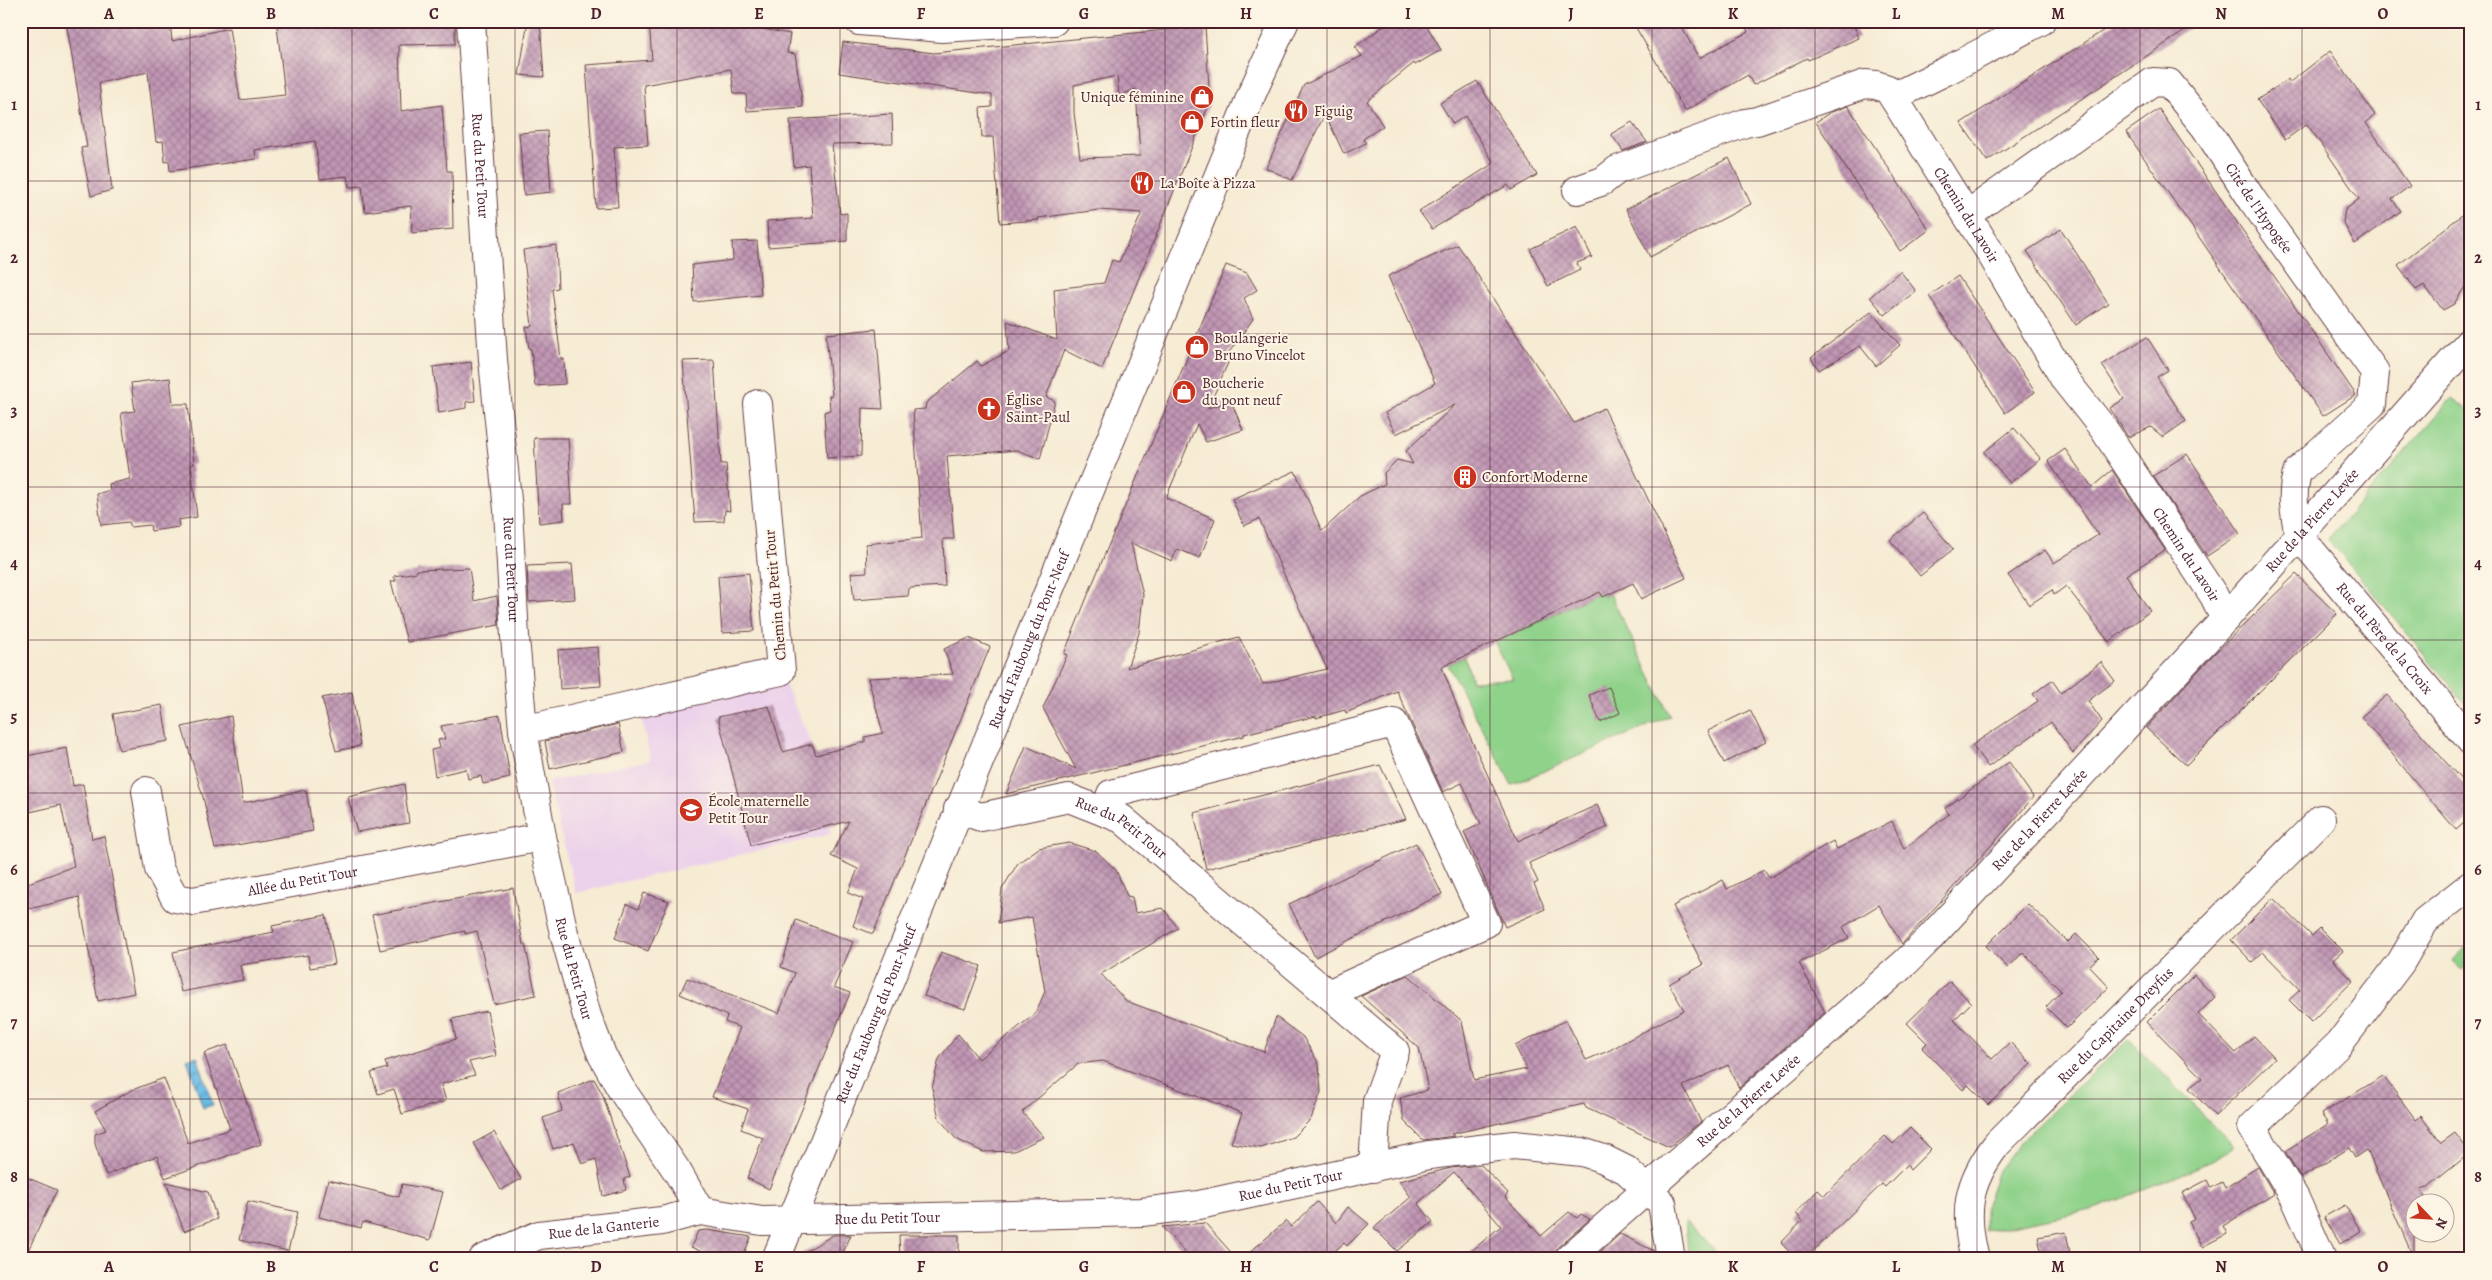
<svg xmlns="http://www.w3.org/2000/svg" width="2492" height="1280" viewBox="0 0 2492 1280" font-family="Alegreya,serif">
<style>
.built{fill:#ecd1ea}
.green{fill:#8fd28a;stroke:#6c785a}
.water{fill:url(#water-waves);stroke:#5a6e88}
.building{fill:url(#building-cross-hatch);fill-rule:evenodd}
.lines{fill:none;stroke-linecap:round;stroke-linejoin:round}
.minor-casing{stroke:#643e44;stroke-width:30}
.major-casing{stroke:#643e44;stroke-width:30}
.minor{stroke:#fff;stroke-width:28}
.major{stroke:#fff;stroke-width:28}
.grid{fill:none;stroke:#4a1f2b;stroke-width:1;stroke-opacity:0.55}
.labels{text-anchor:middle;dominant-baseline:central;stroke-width:4;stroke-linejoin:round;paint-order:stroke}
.poi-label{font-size:15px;fill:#4a1f2b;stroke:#fcf5e5;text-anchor:start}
.street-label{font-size:15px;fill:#4a1f2b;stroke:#fcf5e5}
.neatline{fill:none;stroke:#4a1f2b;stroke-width:2}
.grid-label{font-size:16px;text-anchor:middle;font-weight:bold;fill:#4a1f2b}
</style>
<defs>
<pattern id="water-waves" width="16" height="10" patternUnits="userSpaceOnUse" patternTransform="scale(1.25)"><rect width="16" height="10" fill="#69bce5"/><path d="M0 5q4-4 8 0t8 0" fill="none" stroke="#5898ba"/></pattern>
<pattern id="building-cross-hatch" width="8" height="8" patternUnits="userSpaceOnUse" patternTransform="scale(1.25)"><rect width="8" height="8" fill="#c197b5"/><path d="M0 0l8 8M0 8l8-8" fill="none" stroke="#9f7b93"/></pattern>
</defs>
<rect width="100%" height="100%" fill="#fcf5e5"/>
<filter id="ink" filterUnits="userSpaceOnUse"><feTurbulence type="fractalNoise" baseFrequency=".02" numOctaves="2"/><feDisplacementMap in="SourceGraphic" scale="10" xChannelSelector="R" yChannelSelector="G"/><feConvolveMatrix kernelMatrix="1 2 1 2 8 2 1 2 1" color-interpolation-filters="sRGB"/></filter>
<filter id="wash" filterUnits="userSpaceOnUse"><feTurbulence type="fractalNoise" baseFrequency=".0096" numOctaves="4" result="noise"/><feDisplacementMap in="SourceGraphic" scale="20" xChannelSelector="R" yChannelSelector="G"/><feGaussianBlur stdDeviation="1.12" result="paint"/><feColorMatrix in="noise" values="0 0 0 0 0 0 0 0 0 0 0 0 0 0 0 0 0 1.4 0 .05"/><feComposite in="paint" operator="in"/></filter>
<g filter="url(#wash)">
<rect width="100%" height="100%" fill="#f6ebd3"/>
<path class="built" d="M784,682L812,744L831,834L576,893L548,782L650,760L641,716Z"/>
<path class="green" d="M2452,398L2471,412V710L2328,539Z
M1600,592L1603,597L1610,594L1670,716L1512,785L1448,665L1465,657L1472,681L1513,679L1495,643Z
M2471,942V962L2462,970L2452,961Z
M2129,1039L2234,1146L2214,1160L2164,1182L2092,1210L1985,1231V1207L1998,1170L2022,1140Z
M1685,1222L1687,1223L1723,1259H1689Z"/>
<path class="water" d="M197,1056L213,1105L203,1108L187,1059Z"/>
<g id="blocks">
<path class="building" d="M66,21H170L172,41L229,28L240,100L285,95L277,26L314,21H455V44L399,45L401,111L442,105L447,171H452L453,229L412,233L411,206L365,212L362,186L349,187L347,176L320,179L315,141L255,150L256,159L170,171L169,161L165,162L163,141L156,142L148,72L99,83L112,190L91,196L81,148L87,147Z
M528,21H540L544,77L519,75Z
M649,21H695L741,27V25L790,34L787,53L795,54L803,107L747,111L746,94H734L731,69L644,85L648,145L614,147L618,207L596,208L586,65L652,60Z
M1390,21H1424L1441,50L1415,65L1414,63L1367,101L1383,126L1363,139L1366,143L1344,154L1325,114L1292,180L1266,168L1304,85L1362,56L1355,47Z
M1632,21H1678L1699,58L1748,32L1743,21H1852L1859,38L1808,60L1807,58L1753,85L1748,75L1685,111Z
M2118,21H2200L1987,161L1961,123Z
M1205,26L1210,102L1102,369L1064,350L1046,397L1055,401L1040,459L1017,450L947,456L954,539H943L945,586L909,588L908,596L854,600L851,573L867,572L866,544L922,538L913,410L925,409L926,403L977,361L981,366L1009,351L1007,321L1057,340L1054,289L1104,283L1112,260L1119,262L1142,213L1099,210L1038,218L1039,220L1000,223L993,137H982L980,108L992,107V95L839,73L843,42L934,53ZM1117,76L1119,96L1136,89L1140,156L1080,158L1074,113V85Z
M2330,51L2375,115L2366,123L2410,186L2392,199L2401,211L2355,244L2343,222L2345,210L2359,199L2307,124L2285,140L2257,100L2288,79L2290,82Z
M1477,81L1537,175L1511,190L1508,185L1432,229L1419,211L1494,163L1465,116L1453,124L1440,103Z
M1848,106L1929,230L1900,251L1816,122L1829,113Z
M2159,109L2356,395L2323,416L2126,132Z
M892,114L893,143L832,144L840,214L847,213V241L768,247L767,221L813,218L809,165L794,167L790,120Z
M1632,122L1647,142L1623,151L1611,134Z
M547,131L551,192L524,195L519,133Z
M1729,158L1751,204L1650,257L1626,209Z
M2471,208V277L2454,304L2443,310L2424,285L2416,290L2398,265Z
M1577,227L1592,257L1577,263L1580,270L1548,286L1530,249Z
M2061,229L2108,303L2076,325L2027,251Z
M757,241L761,295L694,302L692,265L733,260L732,242Z
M556,245L558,288L552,289L561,359H564L565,384L535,386L531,349H529L526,327L532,326L523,250Z
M1458,245L1574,423L1604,408L1686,578L1641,599L1633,583L1603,597L1600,592L1442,667L1461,717L1518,841L1597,805L1608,827L1529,863L1538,882L1534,884L1545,909L1505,927L1464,832L1481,824L1462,783L1443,792L1397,691L1346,713L1345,710L1316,718V716L1244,734V736L1006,794L1026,746L1076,769L1043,708L1067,655L1064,654L1092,585L1226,265L1247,273L1257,290L1244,298L1253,319L1225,358L1228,363L1208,408L1231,401L1243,430L1206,442L1197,424L1166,498L1215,519L1200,558L1177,549L1172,561L1131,543L1143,595L1139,633L1127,668L1239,637L1263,684L1327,669L1259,519L1244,526L1232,499L1295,471L1322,531L1360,496L1385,484L1384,473L1397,460L1413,464L1406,451L1455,405L1396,434L1385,413L1435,383L1388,276Z
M1900,271L1916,291L1885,315L1870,297Z
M1958,276L2035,392L2005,413L1929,296Z
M1871,312L1900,345L1876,366L1860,346L1819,370L1811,358Z
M876,329L883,409L862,408L861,456L827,458L824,412L830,410L829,396L832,395L826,334Z
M2147,337L2168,370L2157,377L2186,421L2163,437L2151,427L2128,437L2110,408L2124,399L2102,365Z
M714,360L721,464H726L730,511L725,510L724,521L695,522L683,361Z
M471,362L475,401L466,402V408L439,413L433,367Z
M170,378L173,404H188L194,464L191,465L197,517L178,520L179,527L151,531L150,525L131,527L129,522L101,525L97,494L110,490L109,484L130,479L121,413L135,411L131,383Z
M2014,428L2041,459L2010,483L1984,452Z
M534,438H568L572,504H563L564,520L539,523Z
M2065,449L2092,487L2112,470L2165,550L2126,575L2150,611L2109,642L2066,586L2054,595L2052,590L2029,605L2008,575L2045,550L2054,563L2098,535L2048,461Z
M2187,454L2240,534L2207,556L2153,476Z
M1923,513L1953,549L1920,576L1890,540Z
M572,564L575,599L529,602L527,566Z
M469,568L474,601L497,596L499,625L407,642L391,581H396L394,576L417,572V570Z
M749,573L754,631L722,633L718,576Z
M2296,574L2337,614L2186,765L2146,728L2212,656Z
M969,638L990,647L873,934L853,926L863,899L848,893L858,869L831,856L849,821L751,845L718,717L769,706L783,752L812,744L816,755L865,742V737L883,733L868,678L953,674L944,649Z
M598,647L601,686L560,689L558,650Z
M2101,662L2115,681L2088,701L2102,721L2073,753L2051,722L1988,767L1972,745L2038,701L2033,694L2052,680L2061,693Z
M1609,687L1620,713L1600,722L1589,695Z
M352,692L360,746L336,751L322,698Z
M2387,695L2471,791V817L2456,830L2361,717Z
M162,705L168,741L119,750L113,714Z
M1750,710L1766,742L1724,763L1708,731Z
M500,715L510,778L483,784L481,776L468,779L466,769L435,776L431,750L440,748L438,740L445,739L441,726Z
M231,716L243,803L306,790L313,831L215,849L203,797L182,727Z
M618,724L624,752L550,769L545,741Z
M67,748L73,786L83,784L92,839L104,836L134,993L98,1001L79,897L29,909L23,885L74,866L61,805L21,814V757Z
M2009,762L2033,797L2016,818L1902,944L1879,905L1843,927L1849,938L1799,963L1825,1012L1739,1088L1728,1065L1683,1086L1701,1122L1669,1147L1586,1108L1584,1104L1451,1134L1454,1136L1423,1140L1404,1121L1400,1098L1428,1090L1419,1048L1361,996L1408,975L1462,1021L1474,1080L1527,1069L1515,1046L1566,1020L1586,1060L1608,1051L1684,1010L1669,984L1703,965L1673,906L1723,880L1727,889L1764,870L1769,878L1833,841L1837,849L1892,821L1904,849L1949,814L1945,808Z
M1380,765L1406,819L1206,869L1194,813Z
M404,784L409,823L357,832L348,797Z
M1069,843L1096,851L1116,870L1127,896L1132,897L1135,913L1163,908L1178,928L1101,974L1126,1001L1264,1052L1276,1017L1303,1037L1319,1064L1321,1092L1311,1119L1293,1137L1261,1148L1231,1143L1242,1113L1103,1061L1078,1064L1022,1112L1044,1137L1014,1151L983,1152L956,1139L939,1118L932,1088L939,1059L958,1034L979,1059L1036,1013L1045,991L1032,917L998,923L1002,889L1018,863L1039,848Z
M1416,843L1442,894L1315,957L1289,904Z
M513,888L523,944H525L536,995L494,1004L477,931L465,934V931L380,950L372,915Z
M644,893L669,901L648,951L615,938L627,904L638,909Z
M2273,898L2312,936L2320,928L2343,951L2333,960L2353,981L2311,1022L2289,1000L2300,990L2263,952L2252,962L2231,940Z
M2028,904L2068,942L2076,934L2099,957L2089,966L2109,987L2067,1028L2046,1007L2061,991L2023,952L2008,968L1986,946Z
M326,915L335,964L310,968L308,955L240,965L243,980L181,992L173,952L274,932L272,926Z
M796,920L853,942L834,987L850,993L769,1189L747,1178L763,1138L741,1129L748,1109L712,1097L740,1028L725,1022L727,1016L680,994L687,978L779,1013L795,973L781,967Z
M941,952L981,966L965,1009L924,996Z
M2194,975L2215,997L2198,1014L2236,1053L2254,1036L2275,1058L2215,1116L2189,1088L2202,1078L2147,1022Z
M1950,981L1971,1003L1954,1020L1992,1059L2010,1042L2031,1064L1988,1105L1968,1085L1963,1090L1922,1048L1927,1043L1907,1023Z
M487,1011L496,1056L469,1062L475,1075L441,1084L446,1101L402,1114L394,1089L378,1094L371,1073L387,1068L385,1061L456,1039L452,1019Z
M227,1045L261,1144L165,1178L157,1156L106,1175L95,1144V1134L106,1130L95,1111L132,1090L164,1078L188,1143L230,1129L204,1053Z
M2383,1076L2416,1120L2421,1116L2441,1143L2455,1133L2470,1153L2428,1187L2421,1189L2427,1202H2414V1259L2367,1150L2355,1158L2349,1148L2301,1178L2285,1151L2328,1124L2321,1114Z
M594,1079L602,1093L630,1177L624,1179L626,1190L603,1196L596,1159L582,1164L574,1142L553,1149L543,1118L562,1111L558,1093Z
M1910,1128L1931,1149L1910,1170L1907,1165L1885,1187L1882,1184L1805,1259H1796L1781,1243L1802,1221L1796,1213L1818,1190L1824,1196L1885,1136L1893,1144Z
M494,1132L521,1179L501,1190L474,1143Z
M1481,1165L1508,1193L1505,1197L1541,1236L1569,1212L1577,1218L1581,1214L1590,1219L1558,1247L1553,1259H1462L1501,1226L1454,1172L1418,1203L1433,1222L1397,1251L1374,1228L1411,1197L1399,1181L1451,1168Z
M2258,1167L2274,1194L2223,1226L2227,1234L2202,1247L2189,1222L2195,1219L2182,1193L2207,1180L2211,1188L2222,1182L2225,1188Z
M21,1175L57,1190L24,1259H21Z
M328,1180L399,1197L402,1184L443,1192L430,1240L363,1222L361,1228L319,1217Z
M166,1182L208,1192L217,1219L184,1231Z
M248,1201L298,1212L288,1251L239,1240Z
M1317,1202L1336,1223L1348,1207L1369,1224L1347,1246L1344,1243L1325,1259H1242L1286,1221L1291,1227Z
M2345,1205L2361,1231L2340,1244L2324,1217Z
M1205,1223L1237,1259H1191L1162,1227Z
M707,1230L751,1237L742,1259H717L691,1247L698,1231Z
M2066,1232L2071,1259H2043L2038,1237Z
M1620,1234L1654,1251L1655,1259H1592Z
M833,1235H851L840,1259H793Z
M899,1235H959V1259H900Z"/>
</g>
</g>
<g filter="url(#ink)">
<use href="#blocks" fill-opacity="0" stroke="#643e44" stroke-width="1"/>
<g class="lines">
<g class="minor-casing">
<g id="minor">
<path id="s1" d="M471,21L493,360L508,510L515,637L523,730L542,837L564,933L587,1016L602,1055L621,1089L677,1171L700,1211"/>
<path d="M859,21L942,28L1054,21"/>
<path d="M1893,97L1948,70L2041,21"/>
<path id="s2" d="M1577,190L1603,181L1617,170L1745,123L1757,121L1865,84L1876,85L1888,89L1988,249L2065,380L2103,428L2214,596L2225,619"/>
<path id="s3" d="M1967,215L2153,82L2169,83L2205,127L2253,201L2375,372L2372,404L2298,471C2290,493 2295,513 2299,536L2471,741"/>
<path d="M523,730L781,671L758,404"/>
<path id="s4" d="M146,791L159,869L175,898L193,901L542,837"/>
<path id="s5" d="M958,809L981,817L1069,798L1122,819L1395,1051L1377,1101L1373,1168"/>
<path d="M1105,812L1111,794L1394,723L1486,923L1328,994"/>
<path id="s6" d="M483,1259L539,1235L662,1221L700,1211L762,1221L1142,1212L1199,1205L1429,1155L1514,1145L1582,1152L1604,1159L1626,1170L1662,1203L1671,1259"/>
<path id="s7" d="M1568,1259L1906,962L1929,939L2225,619L2471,340"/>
<path id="s8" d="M1975,1259C1963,1212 1967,1183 1997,1144L2321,819"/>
<path d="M2322,1259L2295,1198L2252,1127L2339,1044L2401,962L2425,921L2471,885"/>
</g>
</g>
<g class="major-casing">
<g id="major">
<path id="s9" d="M776,1259L1253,91L1285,21"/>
</g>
</g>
<use href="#minor" class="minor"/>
<use href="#major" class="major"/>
</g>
</g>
<path class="grid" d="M190,21V1259M352,21V1259M515,21V1259M677,21V1259M840,21V1259M1002,21V1259M1165,21V1259M1327,21V1259M1490,21V1259M1652,21V1259M1815,21V1259M1977,21V1259M2140,21V1259M2302,21V1259M21,181H2471M21,334H2471M21,487H2471M21,640H2471M21,793H2471M21,946H2471M21,1099H2471"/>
<defs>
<g id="shop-disc" transform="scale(1.25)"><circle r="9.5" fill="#c8321e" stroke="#fcf5e5"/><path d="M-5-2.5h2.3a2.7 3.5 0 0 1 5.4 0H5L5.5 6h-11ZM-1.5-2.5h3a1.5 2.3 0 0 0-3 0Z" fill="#fff"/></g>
<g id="restaurant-disc" transform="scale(1.25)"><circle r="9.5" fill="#c8321e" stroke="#fcf5e5"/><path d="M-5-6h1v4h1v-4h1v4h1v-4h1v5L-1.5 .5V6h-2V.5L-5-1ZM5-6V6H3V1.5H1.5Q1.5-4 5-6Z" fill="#fff"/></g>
<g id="church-disc" transform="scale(1.25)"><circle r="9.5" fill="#c8321e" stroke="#fcf5e5"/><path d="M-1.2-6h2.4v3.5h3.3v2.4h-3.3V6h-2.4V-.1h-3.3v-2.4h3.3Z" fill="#fff"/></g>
<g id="building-disc" transform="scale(1.25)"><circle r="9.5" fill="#c8321e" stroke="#fcf5e5"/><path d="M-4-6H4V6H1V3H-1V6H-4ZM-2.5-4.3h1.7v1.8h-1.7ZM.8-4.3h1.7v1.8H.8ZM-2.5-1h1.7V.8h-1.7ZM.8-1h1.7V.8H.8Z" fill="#fff"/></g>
<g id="school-disc" transform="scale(1.25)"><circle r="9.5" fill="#c8321e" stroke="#fcf5e5"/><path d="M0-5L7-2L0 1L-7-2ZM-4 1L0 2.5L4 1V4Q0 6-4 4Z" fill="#fff"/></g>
</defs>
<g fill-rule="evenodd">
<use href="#shop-disc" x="1202" y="97"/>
<use href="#restaurant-disc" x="1296" y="111"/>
<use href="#shop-disc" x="1192" y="122"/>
<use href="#restaurant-disc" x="1142" y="183"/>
<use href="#shop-disc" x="1197" y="347"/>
<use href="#shop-disc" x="1184" y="392"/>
<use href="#church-disc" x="989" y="409"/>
<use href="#building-disc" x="1465" y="477"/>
<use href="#school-disc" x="691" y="810"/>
</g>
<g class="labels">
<g class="poi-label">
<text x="1184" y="97" text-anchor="end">Unique féminine</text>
<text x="1314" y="111">Figuig</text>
<text x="1210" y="122">Fortin fleur</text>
<text x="1160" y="183">La Boîte à Pizza</text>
<text x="1214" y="338">Boulangerie<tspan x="1214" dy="17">Bruno Vincelot</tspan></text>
<text x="1202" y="383">Boucherie<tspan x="1202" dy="17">du pont neuf</tspan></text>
<text x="1006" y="400">Église<tspan x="1006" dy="17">Saint-Paul</tspan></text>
<text x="1482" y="477">Confort Moderne</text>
<text x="708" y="801">École maternelle<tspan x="708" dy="17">Petit Tour</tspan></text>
</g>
<g class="street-label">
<text stroke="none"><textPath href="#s1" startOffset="145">Rue du Petit Tour</textPath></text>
<text stroke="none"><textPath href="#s3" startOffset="399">Cité de l'Hypogée</textPath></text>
<text stroke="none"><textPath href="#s2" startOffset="480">Chemin du Lavoir</textPath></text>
<text stroke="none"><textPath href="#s7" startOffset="1050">Rue de la Pierre Levée</textPath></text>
<text stroke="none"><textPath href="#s2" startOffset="885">Chemin du Lavoir</textPath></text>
<text stroke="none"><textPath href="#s1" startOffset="550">Rue du Petit Tour</textPath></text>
<text transform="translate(775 595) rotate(-95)">Chemin du Petit Tour</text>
<text stroke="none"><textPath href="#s3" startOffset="931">Rue du Père de la Croix</textPath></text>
<text stroke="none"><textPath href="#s9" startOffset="669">Rue du Faubourg du Pont-Neuf</textPath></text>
<text stroke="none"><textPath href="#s7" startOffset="645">Rue de la Pierre Levée</textPath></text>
<text stroke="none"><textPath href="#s5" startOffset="175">Rue du Petit Tour</textPath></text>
<text stroke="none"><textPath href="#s4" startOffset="242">Allée du Petit Tour</textPath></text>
<text stroke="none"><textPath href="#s1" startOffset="955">Rue du Petit Tour</textPath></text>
<text stroke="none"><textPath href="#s9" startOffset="264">Rue du Faubourg du Pont-Neuf</textPath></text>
<text stroke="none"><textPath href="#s8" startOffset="290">Rue du Capitaine Dreyfus</textPath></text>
<text stroke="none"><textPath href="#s7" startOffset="240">Rue de la Pierre Levée</textPath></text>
<text stroke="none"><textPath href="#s6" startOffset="818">Rue du Petit Tour</textPath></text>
<text stroke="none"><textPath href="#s6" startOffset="412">Rue du Petit Tour</textPath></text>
<text stroke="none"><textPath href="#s6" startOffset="126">Rue de la Ganterie</textPath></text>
</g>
</g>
<rect width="2492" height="1280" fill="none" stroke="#fcf5e5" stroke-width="55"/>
<g transform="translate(2430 1218) rotate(115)"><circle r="24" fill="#fcf5e5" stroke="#b59f9b"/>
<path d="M0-4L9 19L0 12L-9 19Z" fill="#c8321e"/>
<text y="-8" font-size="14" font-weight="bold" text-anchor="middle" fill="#4a1f2b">N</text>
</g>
<rect x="28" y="28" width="2436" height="1224" class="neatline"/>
<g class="grid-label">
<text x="109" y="19">A</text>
<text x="271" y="19">B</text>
<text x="434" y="19">C</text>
<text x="596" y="19">D</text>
<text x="759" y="19">E</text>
<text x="921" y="19">F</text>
<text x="1084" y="19">G</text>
<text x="1246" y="19">H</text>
<text x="1408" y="19">I</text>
<text x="1571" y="19">J</text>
<text x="1733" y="19">K</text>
<text x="1896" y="19">L</text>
<text x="2058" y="19">M</text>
<text x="2221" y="19">N</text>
<text x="2383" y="19">O</text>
<text x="14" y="110">1</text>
<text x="2478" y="110">1</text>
<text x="14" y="263">2</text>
<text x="2478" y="263">2</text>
<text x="14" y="416">3</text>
<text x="2478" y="416">3</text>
<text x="14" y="569">4</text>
<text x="2478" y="569">4</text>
<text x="14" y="722">5</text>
<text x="2478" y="722">5</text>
<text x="14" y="875">6</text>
<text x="2478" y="875">6</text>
<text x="14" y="1028">7</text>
<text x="2478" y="1028">7</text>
<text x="14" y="1182">8</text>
<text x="2478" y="1182">8</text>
<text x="109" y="1272">A</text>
<text x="271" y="1272">B</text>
<text x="434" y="1272">C</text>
<text x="596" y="1272">D</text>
<text x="759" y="1272">E</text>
<text x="921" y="1272">F</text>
<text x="1084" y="1272">G</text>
<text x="1246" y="1272">H</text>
<text x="1408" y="1272">I</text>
<text x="1571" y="1272">J</text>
<text x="1733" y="1272">K</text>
<text x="1896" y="1272">L</text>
<text x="2058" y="1272">M</text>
<text x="2221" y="1272">N</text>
<text x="2383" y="1272">O</text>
</g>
</svg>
